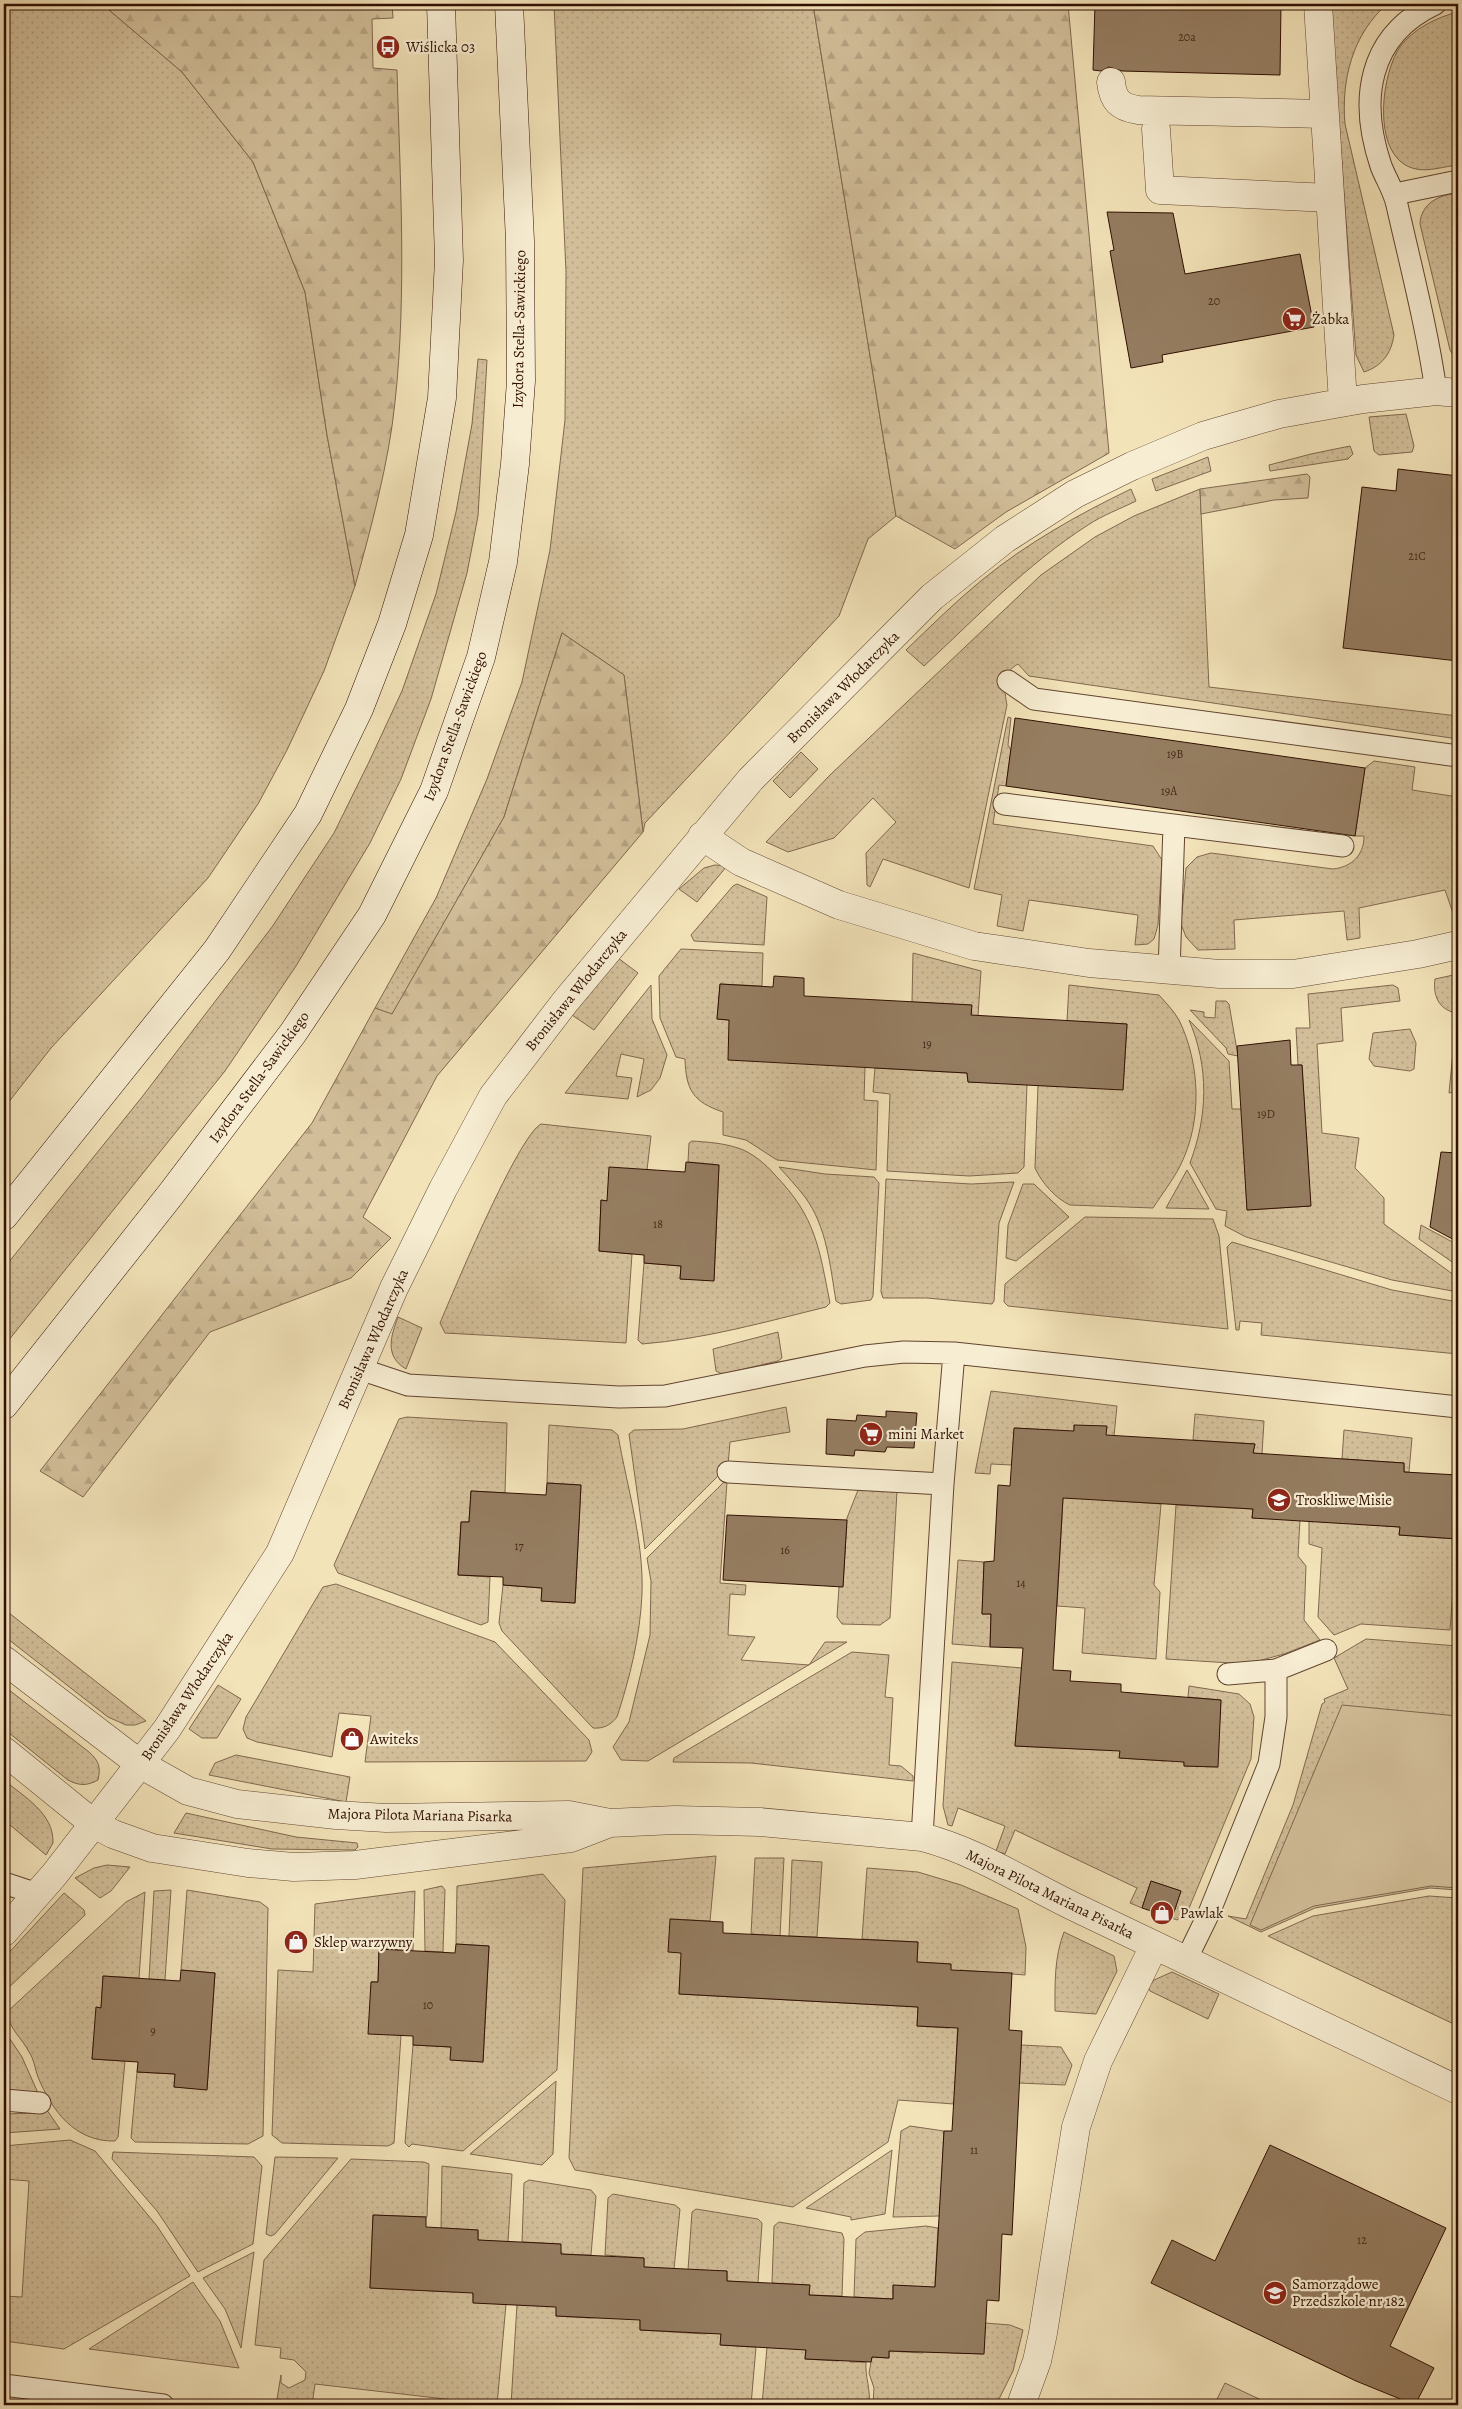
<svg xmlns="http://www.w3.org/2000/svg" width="1462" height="2409" viewBox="0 0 1462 2409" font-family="Alegreya,serif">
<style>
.grass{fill:url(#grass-dots);stroke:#81674e}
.forest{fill:url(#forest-firs);stroke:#81674e}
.green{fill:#d2bf9a;stroke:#81674e}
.building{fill:#957d61;stroke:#300f01}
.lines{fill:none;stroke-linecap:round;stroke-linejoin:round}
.service-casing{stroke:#61442f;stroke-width:23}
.minor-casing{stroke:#61442f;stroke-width:29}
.secondary-casing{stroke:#300f01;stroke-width:29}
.service{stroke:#f7edd2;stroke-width:21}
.minor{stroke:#f7edd2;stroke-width:28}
.secondary{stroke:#f7edd2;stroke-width:28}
.labels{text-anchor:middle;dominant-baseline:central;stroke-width:4.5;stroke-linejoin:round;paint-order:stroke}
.number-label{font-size:12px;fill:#492a19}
.poi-label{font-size:15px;fill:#300f01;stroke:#f7edd2;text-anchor:start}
.street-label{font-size:15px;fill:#300f01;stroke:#f7edd2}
</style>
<defs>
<pattern id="grass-dots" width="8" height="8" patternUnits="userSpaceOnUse" patternTransform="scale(1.25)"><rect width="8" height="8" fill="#d2bf9a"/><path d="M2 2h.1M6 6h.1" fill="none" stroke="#b5a383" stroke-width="1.8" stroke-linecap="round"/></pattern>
<pattern id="forest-firs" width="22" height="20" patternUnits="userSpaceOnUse" patternTransform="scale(1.25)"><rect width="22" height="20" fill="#d2bf9a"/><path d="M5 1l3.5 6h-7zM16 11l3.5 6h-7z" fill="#b5a383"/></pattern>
</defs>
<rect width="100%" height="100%" fill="#f3e3b9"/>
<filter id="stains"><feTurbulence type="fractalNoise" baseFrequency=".004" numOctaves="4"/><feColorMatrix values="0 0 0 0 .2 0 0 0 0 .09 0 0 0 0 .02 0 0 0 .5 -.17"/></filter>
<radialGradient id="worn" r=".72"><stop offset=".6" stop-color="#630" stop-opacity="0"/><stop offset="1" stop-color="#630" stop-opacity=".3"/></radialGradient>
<path class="grass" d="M4,4H102L182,72L253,162L305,292L327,435L355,586L324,671L287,750L258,804L208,878L51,1048L4,1108Z
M554,4H813L896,516L868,539L839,616L645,823L643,832L624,675L562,633L504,817L392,1015L375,1008L436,898L487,779L522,682L550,550L565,420L566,272Z
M1330,4H1387C1353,34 1341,79 1345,124L1394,335C1391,354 1382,366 1364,372L1356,355Z
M1458,12V165C1446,166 1428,172 1416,169C1371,160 1380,76 1400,47C1413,29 1437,17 1458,12Z
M1458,193V363L1450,350L1420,224C1421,203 1439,195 1458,193Z
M478,359L487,360L478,516L467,573L431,699L401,779L370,843L296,966L225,1071L4,1346V1268L142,1097L272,927L334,833L368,764L402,691L436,594L456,512L472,424Z
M1406,414L1414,446L1412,452L1379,455L1374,451L1369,417Z
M1350,446L1353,454L1348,459L1270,471L1269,465L1311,454Z
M1208,457L1211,471L1156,491L1152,479Z
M1131,489L1136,501C1120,509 1103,515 1088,525C1027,564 977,617 924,666L906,650C931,626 955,602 982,580C1027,543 1079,514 1131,489Z
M1200,489L1209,687L1458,716V739L1029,676L1018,664C1002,672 1004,690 1007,705L969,888L883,859L870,887L867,885L866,853L896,822L873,798L834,838L788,852L766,842L830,775L1041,575L1095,537L1134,516Z
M1008,717L1011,718L1008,745L1011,750L1006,786L999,785L993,824L1153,846L1162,860L1158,925L1154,939L1148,944L1135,945L1138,915L1029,900L1023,931L997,926L1002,895L974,889Z
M801,752L818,769L790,798L773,781Z
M1374,761L1415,767L1412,790L1458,797V914L1454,916L1445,890L1359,908L1360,938L1347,940L1344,911L1234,920L1235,949L1198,950L1186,937L1181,924L1186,868L1197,857L1211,853L1333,869C1351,867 1364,856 1364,836H1355L1365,768Z
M715,865L727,866L697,902L679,889L704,868Z
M737,884L767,897L764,945L694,941L691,935L733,886Z
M681,949L763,953L762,986L720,984L717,1019L737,1021L865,1067L864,1100L878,1101L876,1170L777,1160L746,1140L723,1135V1112C693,1102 686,1090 685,1059L676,1057L660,1018L659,976Z
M913,953L981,971L978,1016H971V1005L912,1002Z
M618,958L638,973L594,1030L572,1015Z
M1458,974V1008L1452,1012C1437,1007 1433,993 1435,979Z
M651,985L652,1019L667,1055L660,1078L651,1090L637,1097L644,1059L621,1054L616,1076L632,1078L628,1099L565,1093Z
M1069,985L1159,995C1166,1003 1174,1011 1179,1020C1200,1063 1203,1121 1180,1166C1173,1180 1162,1194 1153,1208L1070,1205C1055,1198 1042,1183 1035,1168L1038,1085L1123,1089L1127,1024L1067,1021Z
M1393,985L1398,988L1400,1001L1341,1008L1343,1041L1317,1044L1322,1133L1359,1138L1355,1168L1384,1198V1224L1458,1278V1292L1392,1280L1246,1237L1225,1226L1227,1211L1216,1209L1190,1163C1208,1115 1209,1067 1189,1020L1229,1061L1232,1109H1242L1247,1210L1310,1206L1302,1065H1298L1296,1028H1310L1308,994Z
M1216,1001H1226L1229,1004L1238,1056L1228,1054L1226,1048L1190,1010L1204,1012V1017L1215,1018Z
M1410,1029L1416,1043L1414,1069L1410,1071L1374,1066L1369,1059L1373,1033Z
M1453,1052L1458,1054V1091L1449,1093Z
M875,1068L967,1073L968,1082L1027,1084L1024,1167L1018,1173L969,1176L887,1171L890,1094L873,1092Z
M541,1124L651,1136L647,1170L607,1201L601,1200L599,1251L632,1254L626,1343L445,1333L440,1323C454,1290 518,1136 541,1124Z
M692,1141C707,1142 723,1143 738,1148C751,1152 766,1164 775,1175C816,1217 819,1248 830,1303L826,1307C765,1322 705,1339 642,1344L638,1340L644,1263L681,1266L680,1279L714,1280L719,1165L688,1162L689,1143Z
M779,1167L825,1174L874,1177L879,1183L873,1296L871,1300L841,1304L836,1301C830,1266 827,1227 805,1197C797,1187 788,1177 779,1167Z
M1187,1170L1209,1209L1166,1208Z
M886,1179L971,1184L1014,1182L999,1223L994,1301L992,1304L927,1298H883L881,1292Z
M1023,1184H1034L1069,1217L1016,1261L1006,1258L1008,1225Z
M1085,1217L1213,1219L1219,1236L1228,1329L1008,1306L1004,1302L1005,1284Z
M1421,1225L1458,1245V1266L1419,1239Z
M1232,1242L1392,1290L1458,1302V1354L1261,1335L1262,1323L1240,1321L1239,1330H1236L1227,1247Z
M398,1317L422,1328L406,1369C384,1356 391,1336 398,1317Z
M778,1332L782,1358L778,1361L722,1374L716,1371L713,1349Z
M991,1391L1117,1406L1114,1436H1106L1074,1425V1441L1065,1431L1015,1428L1012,1465L991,1464L990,1474L975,1473Z
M786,1407L790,1432L730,1442L728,1466L645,1549L629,1434L634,1430L683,1429Z
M1195,1414L1264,1421L1262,1454L1253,1453L1255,1444L1193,1440Z
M407,1417L507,1423L505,1493L471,1491L469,1522H461L458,1575L490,1577L488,1622L481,1625L338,1573L334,1565L399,1419Z
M549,1425L612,1430L618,1435C627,1487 644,1541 642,1594C640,1637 630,1677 617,1717C611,1725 603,1729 593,1728L502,1631L499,1623L503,1585L542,1588V1601L575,1603L581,1485L547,1483Z
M1344,1430L1412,1438L1409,1472H1404V1463L1342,1459Z
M1064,1480L1104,1500L1161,1504L1154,1585L1160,1592L1156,1659L1082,1653L1085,1608L1057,1606Z
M724,1482H727L720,1583L746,1585L745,1595L730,1594L728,1635L755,1637L741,1660L809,1665L825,1642H847L648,1761L621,1760L613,1747L629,1722L650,1635L651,1581L647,1558Z
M858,1490L897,1491L890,1618L880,1625L842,1624L837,1617L839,1587L843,1586L847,1518Z
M1176,1505L1253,1509L1252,1518L1300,1519L1298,1556L1306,1566L1304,1620L1320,1640L1284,1654L1247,1664L1166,1659Z
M1309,1520L1400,1527L1399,1535L1457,1539L1450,1630L1361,1624L1334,1635L1318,1617L1322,1548L1309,1544Z
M958,1560L984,1562L982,1614H991L990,1647L952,1644Z
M336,1584L495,1642L589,1740L592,1752L586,1761L365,1762L371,1716L339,1713L332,1757L257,1742L247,1738L243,1729L246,1717L323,1587Z
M4,1609L146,1721L135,1725H126L108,1717L4,1636Z
M1366,1639L1458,1646V1890L1430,1888L1315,1908L1261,1932L1228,1916L1246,1919L1293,1805L1322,1704L1325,1702L1324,1699L1348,1689L1334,1658Z
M852,1652L889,1655L885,1697L893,1698L889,1765L901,1766L913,1776V1781L751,1763L673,1762L674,1758Z
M952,1662L1022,1668L1015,1746L1101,1750L1120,1746V1758L1165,1761L1184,1756V1766L1217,1767L1221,1700L1188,1697L1189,1686L1239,1694L1250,1704L1254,1717L1251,1759L1187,1913L1177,1920L1172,1918L1181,1891L1151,1881L1142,1908L1130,1903L1137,1888L1015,1830L1005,1854L996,1851L1005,1826L958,1808L952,1826L948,1825L943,1806Z
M218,1685L241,1699L217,1738H202L189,1729Z
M4,1686L89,1752C99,1761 101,1767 98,1780C87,1786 79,1786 68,1780L4,1729Z
M236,1755L350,1777L346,1802L209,1775L215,1763Z
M4,1780C24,1797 54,1813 53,1843L46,1855L4,1820Z
M186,1813L296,1837L357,1843L358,1847L355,1850L272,1849L174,1833Z
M716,1856L710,1921L670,1919L687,1953L681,1961L679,1994L918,2007L917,2026L949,2028L958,2018L954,2104L898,2100L888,2142L793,2207L575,2170L569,2158L583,1868Z
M755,1858H784L780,1936L751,1934Z
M792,1860L822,1862L817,1937L789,1936Z
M107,1865L130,1867L111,1891L100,1898L75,1878L94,1868Z
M867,1868L918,1872L961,1885L1018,1909L1026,1947L1025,1975L960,1970L950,1979L951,1964L917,1962L918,1942L862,1939Z
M543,1874L565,1900L557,2070L463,2151L412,2144L409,2147L405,2143L413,2045L451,2047V2060L483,2062L489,1946L456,1944L457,1886Z
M442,1886L445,1890L443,1952L425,1951L424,1890Z
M171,1890L165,1980L149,1979L154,1891Z
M187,1890L260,1902L268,1908L263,2136L248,2144L135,2142L131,2138L137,2072L175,2074L174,2087L207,2089L215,1973L181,1970Z
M415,1891L413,1950L379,1949L378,1982H371L401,2035L394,2143L388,2146L282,2143L272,2135L278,1970L313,1972L315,1904Z
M145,1892L139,1978L103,1976L101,2008L97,2007L92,2059L125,2061L118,2137L115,2141C75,2142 52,2111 38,2077C35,2069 34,2059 29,2052C22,2038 9,2029 7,2012L126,1902Z
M64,1893L84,1910L85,1915L4,1992V1958Z
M1429,1896L1458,1898V2026L1268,1936L1313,1916Z
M1064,1932L1114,1956L1117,1971L1096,2014L1055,2011C1055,1984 1054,1958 1064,1932Z
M1172,1972L1219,1994L1208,2019L1150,1991L1148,1987L1154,1980Z
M4,2030L22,2057L38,2093L4,2091Z
M1021,2045L1061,2047L1072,2065L1065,2085L1019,2083Z
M556,2081L553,2154L542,2165L470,2154Z
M42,2103L60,2129L4,2133V2114L39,2113Z
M910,2126L944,2131L940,2216L893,2217L901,2131Z
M70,2140L95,2151L157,2226L190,2276L64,2349L4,2341V2296L22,2297L29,2181L4,2179V2146Z
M892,2150L885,2214L851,2220V2217L806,2208Z
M113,2152L254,2157L262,2166L253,2244L198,2272L157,2211L112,2159Z
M275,2157L338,2158L275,2234L271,2236L266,2234Z
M351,2159L424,2162L429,2164L427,2217L373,2215L370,2288L455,2292L473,2286V2302L506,2304L497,2405L315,2384L312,2405H276L281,2375V2383L289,2388L305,2380L306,2372L294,2360L280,2358L281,2348L255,2345L264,2260Z
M442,2166L512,2174L508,2242L478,2240V2230L441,2228Z
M529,2180L591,2190L596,2196L591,2255L561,2254L560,2244L522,2242L524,2183Z
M613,2194L675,2205L680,2209L674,2269L644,2267V2258L605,2255L608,2198Z
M696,2209L758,2219L762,2223L758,2283L727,2281V2271L688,2270L692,2212Z
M779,2222L842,2233L844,2239L842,2296L809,2295V2285L772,2283L774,2226Z
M926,2226L938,2228L934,2301L893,2285V2299L854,2297L856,2239L865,2232Z
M254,2252L241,2348L225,2309L203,2278Z
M193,2282L220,2321L239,2368L89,2349Z
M557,2300L556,2316L590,2318L640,2313V2330L705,2334L721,2329V2345L756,2347L751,2405H511L517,2304Z
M985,2323L1010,2325L1023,2330L1013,2371L996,2405H873L874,2388L869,2373L872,2357L889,2358V2351L923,2353V2341L932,2352L983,2354Z
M806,2344L805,2359L838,2361L851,2352L850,2362H866C865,2378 871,2389 869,2405H762L767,2347Z"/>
<path class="forest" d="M102,4H392L393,18L372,19L373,68L397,70C400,180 407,292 395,402C389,462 371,528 355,586L327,435L305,292L253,162L182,72Z
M813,4H1068L1109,453L1006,512L955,549L896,516Z
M1307,474L1310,477L1308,498L1274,500L1201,514L1200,489Z
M562,633L624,675L643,832L437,1076L363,1217L391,1238L351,1278L210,1332L83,1497L40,1471L312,1123L375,1008L392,1014L504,817Z"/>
<path class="green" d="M1342,1705L1458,1716V1888L1431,1886L1314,1906L1261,1930L1250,1925Z
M1225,2383L1272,2405H1214Z"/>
<path class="building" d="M1095,4H1281L1280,75L1122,71L1109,67L1101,71L1093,70Z
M1107,212L1173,213L1185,274L1300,254L1314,327L1162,355L1163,362L1131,368L1110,251L1114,250Z
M1398,469L1458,476V661L1343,648L1362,487L1396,491Z
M1015,718L1365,768L1355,836L1006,786Z
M774,976L804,978V996L972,1005L971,1015L1127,1024L1123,1090L968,1082L967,1073L728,1060L729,1020L717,1019L720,984L773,987Z
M1290,1040L1291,1065H1302L1311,1206L1247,1210L1237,1046Z
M1441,1152L1458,1153V1242L1430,1227Z
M686,1162L719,1165L714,1281L680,1279L681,1266L644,1263V1255L599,1251L601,1200L607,1201L609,1167L685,1172Z
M886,1411L917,1413L914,1448L887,1447L885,1452L855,1450L854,1456L826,1454L827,1419L856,1421L857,1415L886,1417Z
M1074,1425L1107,1426L1106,1435L1255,1444L1253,1453L1404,1463V1472L1458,1475V1539L1399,1535L1400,1527L1252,1518L1253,1509L1063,1498L1053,1670L1071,1671L1070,1681L1121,1684V1692L1221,1700L1218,1767L1184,1766V1762L1119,1758L1120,1751L1015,1746L1023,1648L990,1647L991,1614H982L984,1562L994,1561L998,1485L1010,1486L1014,1428L1074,1431Z
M547,1483L581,1485L575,1603L541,1601L542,1588L503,1585V1577L458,1575L461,1522H469L471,1491L546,1495Z
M727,1515L847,1520L843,1587L723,1580Z
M1151,1881L1181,1891L1172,1918L1142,1908Z
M670,1919L723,1922V1933L918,1942L917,1962L951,1964V1970L1012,1973L1009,2030L1022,2031L1012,2235L1002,2234L999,2301L987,2300L984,2354L889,2351V2358L872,2357L871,2362L805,2359L806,2350L720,2345L721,2334L640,2330V2320L556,2316V2307L473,2303V2293L370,2288L373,2215L426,2217V2227L478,2230V2240L561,2244V2254L644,2258V2267L727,2271V2281L810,2285L809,2295L893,2299V2285L935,2287L944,2131H952L958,2028L917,2026L918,2007L679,1994L681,1953L668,1952Z
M456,1944L489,1946L483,2062L450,2060L451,2047L413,2045V2036L368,2034L371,1982H378L379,1949L455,1953Z
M181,1970L215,1973L207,2090L174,2087L175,2074L137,2072L138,2062L92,2059L96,2007L101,2008L103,1976L180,1981Z
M1270,2145L1446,2228L1390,2346L1434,2368L1415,2405L1356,2381L1151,2283L1172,2240L1215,2261Z"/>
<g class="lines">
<g class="service-casing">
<path id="service" d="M1435,4C1367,36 1359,101 1381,166C1386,179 1394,191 1397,205C1411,267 1427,328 1436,391
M1395,194L1458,181
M1008,681L1034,699L1458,756
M1004,804L1343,846
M1169,971L1174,826
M360,1369L408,1385L619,1397L665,1396L865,1356L904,1352L954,1353L1458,1407
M728,1472L943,1484
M1228,1674L1276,1670L1326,1650
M922,1837L943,1484L954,1353
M4,1883L37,1894
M1186,1960L1209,1913L1269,1764L1276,1717V1670
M4,2100L40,2103
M4,2385L163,2405"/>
</g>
<g class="minor-casing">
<path id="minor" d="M1318,4L1343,402
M1111,82C1113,101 1120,107 1138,110L1325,114
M1156,129L1160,190L1330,198
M702,836L741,862L839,905L974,946L1089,963L1220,974H1293L1418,954L1458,945
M4,1660L140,1764L188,1791L237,1804L336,1815L386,1818L569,1815L610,1823L675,1820L760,1822L922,1837C980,1852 1029,1886 1083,1911C1208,1970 1333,2030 1458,2090
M4,1751L94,1824L113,1834L152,1848L248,1863L294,1867L355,1865L571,1838L610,1823
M4,1932L54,1875L167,1729L280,1553L394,1288L443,1189L493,1096L565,1002L751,779L932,597L1005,539L1075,494L1132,466L1203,436L1279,414L1363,399L1436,391L1458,393
M1021,2405L1037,2361L1043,2333L1076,2127L1098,2061L1154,1946"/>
</g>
<g class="secondary-casing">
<path id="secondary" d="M4,1216L217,950L308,814L359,709L392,624L419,535L442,398L449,260L441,4
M4,1405L171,1194L293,1033L372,915L434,791L481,657L503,562L515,464L521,381L520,241L509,4"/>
</g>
<use href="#service" class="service"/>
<use href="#minor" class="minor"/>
<use href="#secondary" class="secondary"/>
</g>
<defs>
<g id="bus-disc" transform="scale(1.25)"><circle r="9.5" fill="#8f2418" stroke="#f7edd2"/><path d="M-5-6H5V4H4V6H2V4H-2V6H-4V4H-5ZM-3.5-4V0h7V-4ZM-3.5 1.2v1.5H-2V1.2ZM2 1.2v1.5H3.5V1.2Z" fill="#fff"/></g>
<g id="supermarket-disc" transform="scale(1.25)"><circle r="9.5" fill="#8f2418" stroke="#f7edd2"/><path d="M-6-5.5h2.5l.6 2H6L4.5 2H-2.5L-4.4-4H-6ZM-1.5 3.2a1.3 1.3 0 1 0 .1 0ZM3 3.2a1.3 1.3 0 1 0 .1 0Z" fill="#fff"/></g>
<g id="school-disc" transform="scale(1.25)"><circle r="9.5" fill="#8f2418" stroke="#f7edd2"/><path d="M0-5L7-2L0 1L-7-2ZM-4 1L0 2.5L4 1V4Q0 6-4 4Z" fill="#fff"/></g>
<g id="shop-disc" transform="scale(1.25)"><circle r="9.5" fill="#8f2418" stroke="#f7edd2"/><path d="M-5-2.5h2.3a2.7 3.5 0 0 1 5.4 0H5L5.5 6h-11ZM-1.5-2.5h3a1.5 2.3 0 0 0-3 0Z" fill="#fff"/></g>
</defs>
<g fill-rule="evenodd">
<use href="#bus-disc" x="388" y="47"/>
<use href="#supermarket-disc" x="1294" y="319"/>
<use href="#supermarket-disc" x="871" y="1434"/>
<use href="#school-disc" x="1279" y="1500"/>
<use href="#shop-disc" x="352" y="1739"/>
<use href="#shop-disc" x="1162" y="1913"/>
<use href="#shop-disc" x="296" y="1942"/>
<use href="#school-disc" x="1275" y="2293"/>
</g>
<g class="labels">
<g class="number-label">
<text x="1187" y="37">20a</text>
<text x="1214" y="301">20</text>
<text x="1417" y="556">21C</text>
<text x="1175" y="754">19B</text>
<text x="1169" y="791">19A</text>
<text x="927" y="1044">19</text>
<text x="1266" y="1114">19D</text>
<text x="658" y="1224">18</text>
<text x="519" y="1546">17</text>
<text x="785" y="1550">16</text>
<text x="1021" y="1583">14</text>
<text x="428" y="2005">10</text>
<text x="153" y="2031">9</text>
<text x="974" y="2150">11</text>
<text x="1362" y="2240">12</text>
</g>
<g class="poi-label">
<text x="406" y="47">Wiślicka 03</text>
<text x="1312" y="319">Żabka</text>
<text x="888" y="1434">mini Market</text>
<text x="1296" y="1500">Troskliwe Misie</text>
<text x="370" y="1739">Awiteks</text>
<text x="1180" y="1913">Pawlak</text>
<text x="314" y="1942">Sklep warzywny</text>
<text x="1292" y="2284">Samorządowe<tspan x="1292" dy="17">Przedszkole nr 182</tspan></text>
</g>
<g class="street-label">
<text transform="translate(519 329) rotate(-89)">Izydora Stella-Sawickiego</text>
<text transform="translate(843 687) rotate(-45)">Bronisława Włodarczyka</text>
<text transform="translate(455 726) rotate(-70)">Izydora Stella-Sawickiego</text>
<text transform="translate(576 990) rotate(-51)">Bronisława Włodarczyka</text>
<text transform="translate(259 1077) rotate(-54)">Izydora Stella-Sawickiego</text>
<text transform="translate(373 1339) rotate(-66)">Bronisława Włodarczyka</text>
<text transform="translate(187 1696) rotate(-56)">Bronisława Włodarczyka</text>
<text transform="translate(420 1815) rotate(1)">Majora Pilota Mariana Pisarka</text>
<text transform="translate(1050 1894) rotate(26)">Majora Pilota Mariana Pisarka</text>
</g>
</g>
<rect width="1462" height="2409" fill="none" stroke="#f3e3b9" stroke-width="20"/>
<rect x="5" y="5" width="1452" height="2399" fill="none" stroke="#300f01" stroke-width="2.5"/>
<rect x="10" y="10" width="1442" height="2389" fill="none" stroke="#300f01"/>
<rect width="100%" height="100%" filter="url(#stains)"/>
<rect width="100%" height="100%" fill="url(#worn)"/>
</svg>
